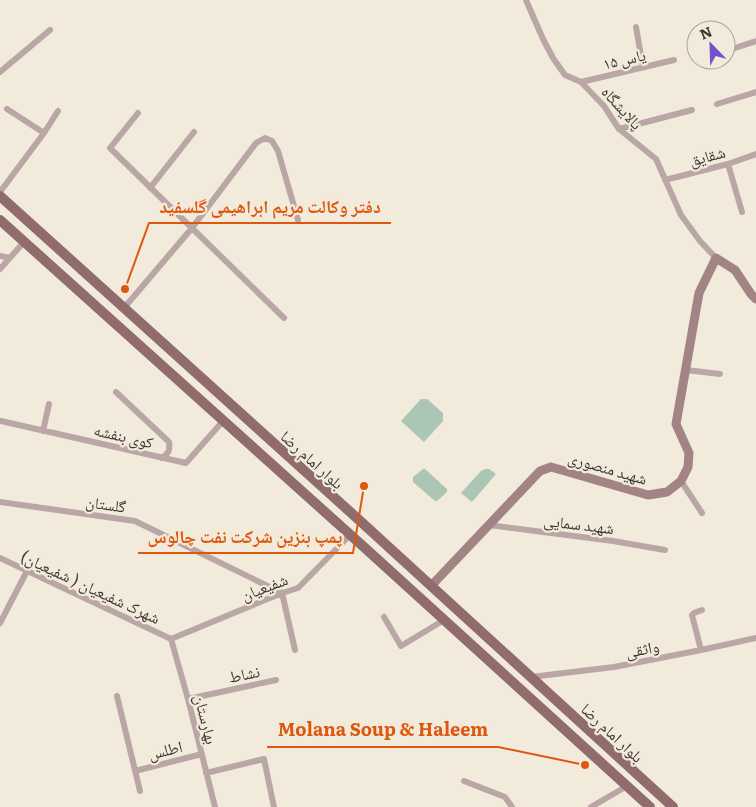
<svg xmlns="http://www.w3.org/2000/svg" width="756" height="807" viewBox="0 0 756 807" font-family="Literata,'Noto Naskh Arabic',serif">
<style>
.grass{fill:#abc6b5}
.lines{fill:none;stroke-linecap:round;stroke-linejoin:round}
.street{stroke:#bba6a6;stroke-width:6}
.secondary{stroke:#a28484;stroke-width:9}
.primary{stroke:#906c6c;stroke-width:10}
.labels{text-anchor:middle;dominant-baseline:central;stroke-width:4.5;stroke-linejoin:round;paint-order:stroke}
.street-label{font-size:16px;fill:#3c3933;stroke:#f2eadb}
.leader{fill:none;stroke:#df570e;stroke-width:2}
.callout-dot{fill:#df570e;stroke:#f2eadb;stroke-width:2}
.callout-label{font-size:18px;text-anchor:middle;font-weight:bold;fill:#df570e;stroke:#f2eadb;stroke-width:4.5;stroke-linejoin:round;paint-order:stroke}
</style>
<rect width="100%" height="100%" fill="#f2eadb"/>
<path class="grass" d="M421,399H427L443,413V421L424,442L401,421Z
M423,469H425L447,489V492L437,501H435L413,482V477Z
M485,469H489L496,474L472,502L461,493L481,471Z"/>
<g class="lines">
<path class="street" d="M526,0L543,39L553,58L565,75L581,82L604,106L619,129L656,159L681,215L700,241L716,258
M636,27L643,67
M726,51L756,41
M0,72L50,30
M581,82L674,60
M717,104L756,92
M7,109L44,133
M138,113L110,148L284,318
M619,129L692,110
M728,164L742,212
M665,180L728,164L756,154
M150,188L194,132
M0,192L44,133L58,111
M0,256L10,258
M0,269L24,242
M124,308L192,228L256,143L265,138L272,141L278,151L298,220
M686,370L720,374
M116,392L169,442C170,450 169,454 161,458
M1,421L186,463L223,421
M43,431L49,404
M681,481L702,513
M0,502L135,521L282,593L295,650
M489,525L613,541L665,550
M0,558L171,639
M384,617L401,646L444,620
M0,623L27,571
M171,639L282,593L298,588L350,535
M171,639L188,699L215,807
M701,650L692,615L694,613L702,610
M531,677L614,667L701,650L756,638
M117,696L140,791
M188,699L276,680
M135,771L202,754
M206,773L264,759L274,807
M464,781L505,797L512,807
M591,807L627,786"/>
<path class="secondary" d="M431,586L540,471L551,467L648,495L667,492L681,481L688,467L689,453L676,424L699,293L716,258L735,270L751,294L756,299"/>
<path class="primary" d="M0,196L358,519L673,807
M0,220L365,548L650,807"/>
</g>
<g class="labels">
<g class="street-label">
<text transform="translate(624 58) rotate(-13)">یاس ۱۵</text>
<text transform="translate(623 107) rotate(48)">پالایشگاه</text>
<text transform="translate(707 155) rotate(-15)">شقایق</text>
<text transform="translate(124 435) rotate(13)">کوی بنفشه</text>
<text transform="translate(313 459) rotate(42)">بلوار امام رضا</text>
<text transform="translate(608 467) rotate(16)">شهید منصوری</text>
<text transform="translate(106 503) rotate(8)">گلستان</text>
<text transform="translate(579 523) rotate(7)">شهید سمایی</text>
<text transform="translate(91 586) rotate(25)">شهرک شفیعیان ( شفیعیان)</text>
<text transform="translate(264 586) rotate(-21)">شفیعیان</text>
<text transform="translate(642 648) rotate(-11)">واثقی</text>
<text transform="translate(244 673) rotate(-12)">نشاط</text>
<text transform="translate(207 719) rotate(76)">بهارستان</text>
<text transform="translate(613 732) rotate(43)">بلوار امام رضا</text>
<text transform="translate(165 749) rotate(-14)">اطلس</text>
</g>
</g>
<path class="leader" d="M125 289L149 223H391M364 486L353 553H138M585 765L498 747H267"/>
<g class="callout-dot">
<circle cx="125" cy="289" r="5"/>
<circle cx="364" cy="486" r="5"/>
<circle cx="585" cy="765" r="5"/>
</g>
<g class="callout-label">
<text x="270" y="213">دفتر وکالت مریم ابراهیمی گلسفید</text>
<text x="245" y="543">پمپ بنزین شرکت نفت چالوس</text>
<text x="383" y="736">Molana Soup &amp; Haleem</text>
</g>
<g transform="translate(711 45) rotate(337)"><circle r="24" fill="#f2eadb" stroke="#a9a398"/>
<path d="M0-4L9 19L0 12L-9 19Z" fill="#7353cc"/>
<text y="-8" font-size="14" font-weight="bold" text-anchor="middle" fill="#3c3933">N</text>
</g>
</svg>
